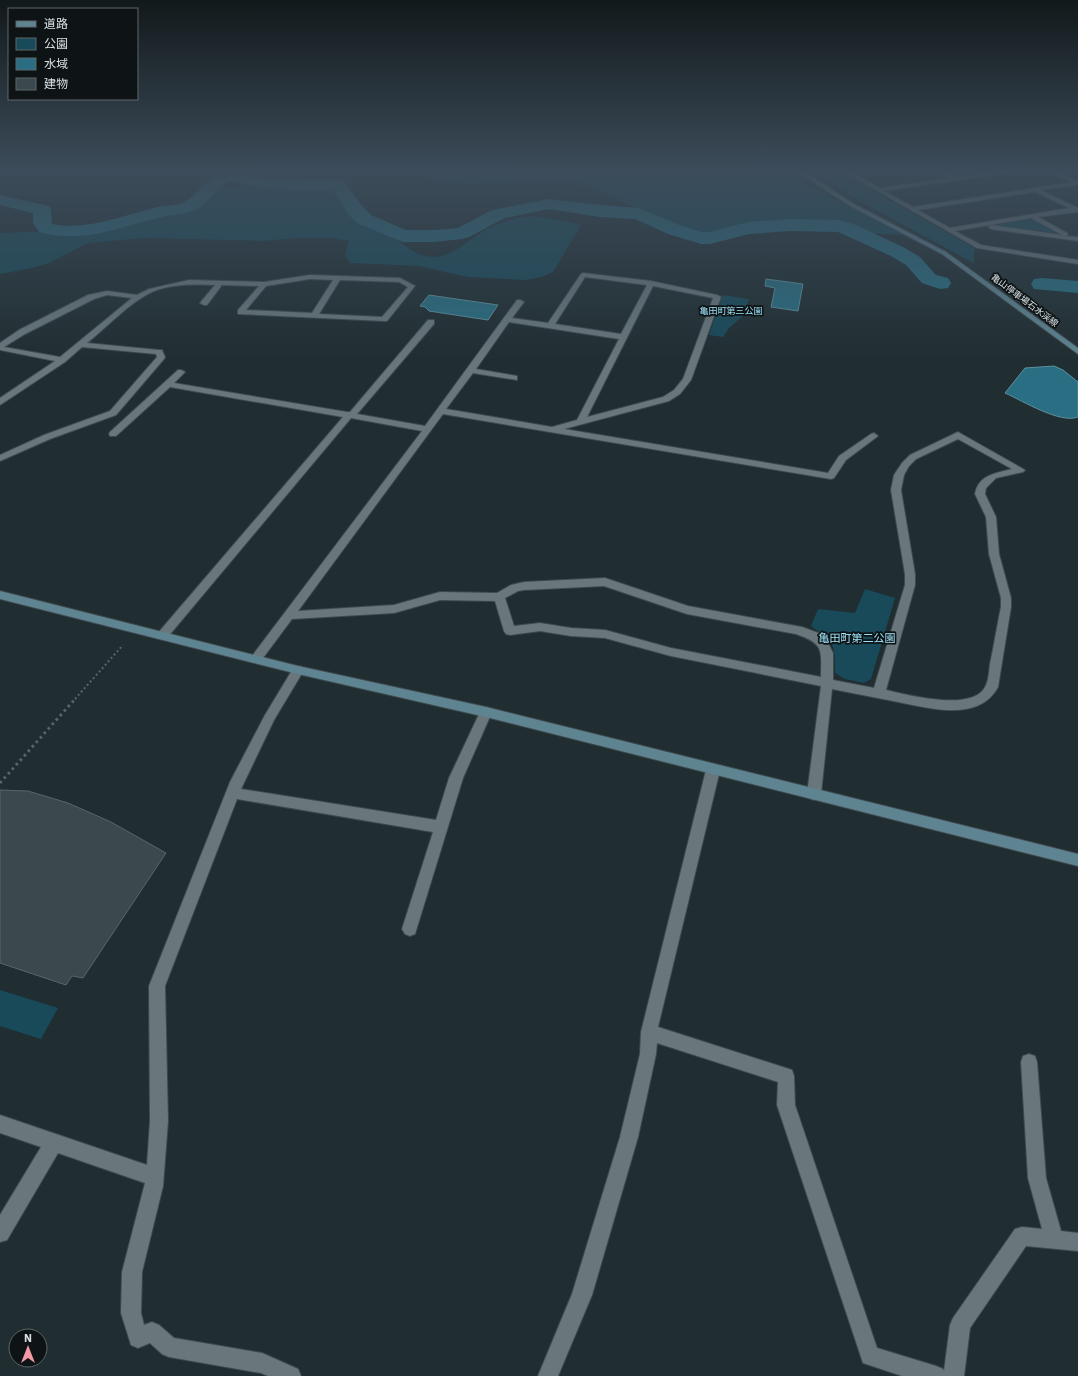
<svg xmlns="http://www.w3.org/2000/svg" width="1078" height="1376" viewBox="0 0 1078 1376" font-family="'IBM Plex Sans','Noto Sans JP',sans-serif">
<style>
.green{fill:#184a59}
.water{fill:#296e82;stroke:#5e909f}
.lines{fill:none;stroke-linecap:round;stroke-linejoin:round}
.river{fill:#296e82;fill-rule:evenodd}
.building{fill:#3b494e;stroke:#58666b}
.street-casing{stroke:#3f4a4e;stroke-width:2}
.secondary-casing{stroke:#3f4a4e;stroke-width:2}
.path-far1{stroke:#596569;stroke-width:2;stroke-dasharray:2 2.5;stroke-linecap:butt}
.path{stroke:#596569;stroke-width:3;stroke-dasharray:2.5 3.5;stroke-linecap:butt}
.street{fill:#69777c;fill-rule:evenodd}
.secondary{fill:#5e8491;fill-rule:evenodd}
.labels{text-anchor:middle;dominant-baseline:central;stroke-width:3.5;stroke-linejoin:round;paint-order:stroke}
.far-street-label{font-size:9px;fill:#d9e1e4;stroke:#0e1416}
.far-park-label{font-size:9px;fill:#9ee1f8;stroke:#0e1416}
.park-label{font-size:11px;fill:#9ee1f8;stroke:#0e1416}
</style>
<rect width="100%" height="100%" fill="#202d31"/>
<path class="green" d="M160,168H297C253,173 203,177 160,168Z
M395,168H776L903,235L796,229L731,236H696L680,233L641,210L570,179H524L479,184H462L435,179Z
M822,168H833L976,249L974,250V262H971C919,232 865,207 816,173Z
M342,185C362,204 395,243 419,254C446,265 462,243 484,231C493,225 507,221 518,218C534,213 565,221 581,225L553,272L542,277L525,280L468,277L419,266L350,263L345,256L349,241L333,238H299L262,241L146,238L88,243L49,263L32,268L0,274V233L80,230L180,207L220,186Z
M1026,219L1033,220L1056,232L1052,234L999,225L1001,223Z
M723,295L749,299L745,314L729,328L723,337L709,335Z
M865,589L895,598L871,679L864,683L845,679L835,673C835,643 835,644 811,626L818,609L855,613Z
M0,990L58,1008L41,1039L0,1026Z"/>
<path class="water" d="M766,279L803,284L798,311L771,307L775,288L765,286Z
M429,295L498,305L488,320L429,311L425,307L420,306Z
M1054,366L1063,370L1078,382V417C1060,424 1023,401 1005,393L1025,368Z"/>
<g class="lines">
<path class="river" d="M233,171L254,177L266,178L338,180L344,181L363,207L371,215L406,230H434L458,228L492,210L549,199L600,205L638,208L682,226L702,232H710L748,222L790,219L839,220L856,225L905,248L920,257L936,275L948,278L951,283L948,288L940,289L922,283L906,265L891,256L838,232L790,231L749,234L710,244H701L668,234L635,219L600,217L549,209L505,218L469,237L462,239L434,242H403L357,223L349,215L333,190C299,189 266,191 233,181C217,183 209,204 195,210C184,215 173,214 162,217C117,227 86,244 39,232L33,223V213L0,205V195L49,206L51,210L52,224C88,231 124,215 158,207C165,205 175,206 182,203C201,194 209,171 233,171Z
M1042,278L1078,281V293L1034,289L1031,284L1034,279Z"/>
</g>
<path class="building" d="M0,790L28,791L68,803L111,822L166,853L83,978L72,976L66,985L0,963Z"/>
<g class="lines">
<g class="street-casing">
<path id="street" d="M874,168H888L855,174L880,188L950,178L931,168H938L957,177L1019,168H1032L1029,170L884,191L913,207L1072,182L1039,168H1046L1078,181V185L1041,190L1078,208V212L1038,217L1067,233L1068,234L1066,236L1078,237V241L991,229L988,227L991,225L1062,235L1031,218L955,231L981,245L1078,260V264L977,248L846,173ZM1035,192L1069,208L950,228L918,210Z
M583,273L651,281L717,295L721,297L691,380L680,394L669,401L564,429L828,473L839,456L871,434L874,433L878,436L846,460L834,478L831,479L443,414L298,611L394,605L440,592L497,593L511,585L524,582L605,578L688,606L802,627L821,634L827,641L833,653V680L874,688L905,585V574L891,490L894,475L902,463L910,455L958,432L1025,470L1023,472L996,478L986,488L985,494L996,517L999,554L1011,598V607L998,687C978,724 925,707 893,701C873,697 852,693 832,689L821,794L819,798L814,800L809,798L807,794L821,686L671,656L605,638L571,636L540,631L510,635L506,634L504,631L495,601L440,600L394,613L292,619L260,662L256,663L252,662L250,659L252,656L422,431L351,418L166,639H158L156,636L158,633L343,417L170,387L116,436H110L109,434L110,432L178,370H181L185,372L174,383L347,412H350L428,320H434V324L357,414L425,426L517,300H520L524,302L512,318L548,323L581,274ZM585,277L647,285L621,334L555,324ZM653,286L713,298L683,379L674,390L663,397L587,417ZM509,322L619,339L577,420L552,427L446,409L473,373L517,380V376L476,369ZM958,439L1012,469C996,473 978,475 975,494L986,517L989,554L1001,598V607C997,626 994,645 990,664C989,670 989,679 986,685C975,713 908,695 886,690L915,585V574L901,490L904,475L909,466L916,459ZM604,586L687,614L796,634C825,644 821,650 821,677L671,648L605,630L571,628L540,623L514,626L505,598L518,591L524,590Z
M310,275L400,278L415,286L387,321H384L238,314V310L259,286L222,285L207,305H204L200,303L215,285C195,284 170,284 152,292C130,302 106,328 87,343L159,350H162L165,357L164,359L116,415L50,439L0,461V455L44,435L110,411L157,357L156,354L82,347L65,362L0,405V398L55,361L0,350V343L19,330L88,295L107,291L137,295L149,289L189,280L264,282ZM310,279L333,280L312,313L246,310L266,286ZM340,280L399,282L408,287L382,317L319,314ZM107,295L132,298L60,357L4,347L25,334L94,299Z
M298,666L302,667L304,670L274,720L241,789L436,820L449,778L480,712L482,709L486,707L490,709L492,712L463,778L415,934L410,936L405,934L402,929L433,832L237,799L165,986L168,1121L163,1186L142,1272L141,1313L144,1325L152,1322L159,1325L174,1338L262,1353L298,1369L301,1376H268L261,1373L169,1357L162,1354L150,1343L138,1348L131,1345L121,1313L122,1272L145,1183L58,1153L7,1240L0,1242V1215L41,1147L0,1133V1115L147,1165L150,1121L149,986L230,782L265,715L294,667Z
M713,765L718,766L720,770L658,1027L792,1070L794,1076L795,1105L877,1348L936,1366L943,1369L944,1371L950,1325L953,1318L1015,1229L1022,1227L1042,1229L1028,1178L1021,1062L1023,1056L1029,1054L1035,1056L1037,1062L1046,1178L1061,1231L1078,1233V1251L1026,1246L970,1328L964,1376H902L863,1363L777,1105L778,1082L657,1043L656,1054L638,1137L592,1295L558,1376H538L572,1294L620,1137L640,1054L641,1032L706,770L708,766Z"/>
</g>
<g class="secondary-casing">
<path id="secondary" d="M792,168H799L854,204L946,252L1078,348V354L942,254L850,206Z
M0,591L298,666L486,707L1078,854V866L486,717L298,674L0,599Z"/>
</g>
<path class="path-far1" d="M75,699L123,645"/>
<path class="path" d="M0,783L76,698"/>
<use href="#street" class="street"/>
<use href="#secondary" class="secondary"/>
</g>
<linearGradient id="sky" x2="0" y2="1"><stop stop-color="#12191b"/><stop offset="0.47" stop-color="#3c4c5a"/><stop offset="1" stop-color="#3c4c5a" stop-opacity="0"/></linearGradient>
<rect width="1078" height="361" fill="url(#sky)"/>
<g class="labels">
<g class="far-street-label">
<text transform="translate(1025 300) rotate(37)">亀山停車場石水渓線</text>
</g>
<g class="far-park-label">
<text x="731" y="310">亀田町第三公園</text>
</g>
<g class="park-label">
<text x="857" y="638">亀田町第二公園</text>
</g>
</g>
<rect x="8" y="8" width="130" height="92" fill="#0e1416" stroke="#5f6668"/>
<rect x="16" y="21" width="20" height="6" fill="#5e8491" stroke="#5f6668"/>
<text x="44" y="28" font-size="12" fill="#d9e1e4">道路</text>
<rect x="16" y="38" width="20" height="12" fill="#184a59" stroke="#5f6668"/>
<text x="44" y="48" font-size="12" fill="#d9e1e4">公園</text>
<rect x="16" y="58" width="20" height="12" fill="#296e82" stroke="#5f6668"/>
<text x="44" y="68" font-size="12" fill="#d9e1e4">水域</text>
<rect x="16" y="78" width="20" height="12" fill="#3b494e" stroke="#5f6668"/>
<text x="44" y="88" font-size="12" fill="#d9e1e4">建物</text>
<g transform="translate(28 1348)"><circle r="19" fill="#0e1416" stroke="#5f6668"/>
<path d="M0-3L7 15L0 10L-7 15Z" fill="#f49aa6"/>
<text y="-6" font-size="11" font-weight="bold" text-anchor="middle" fill="#d9e1e4">N</text>
</g>
</svg>
